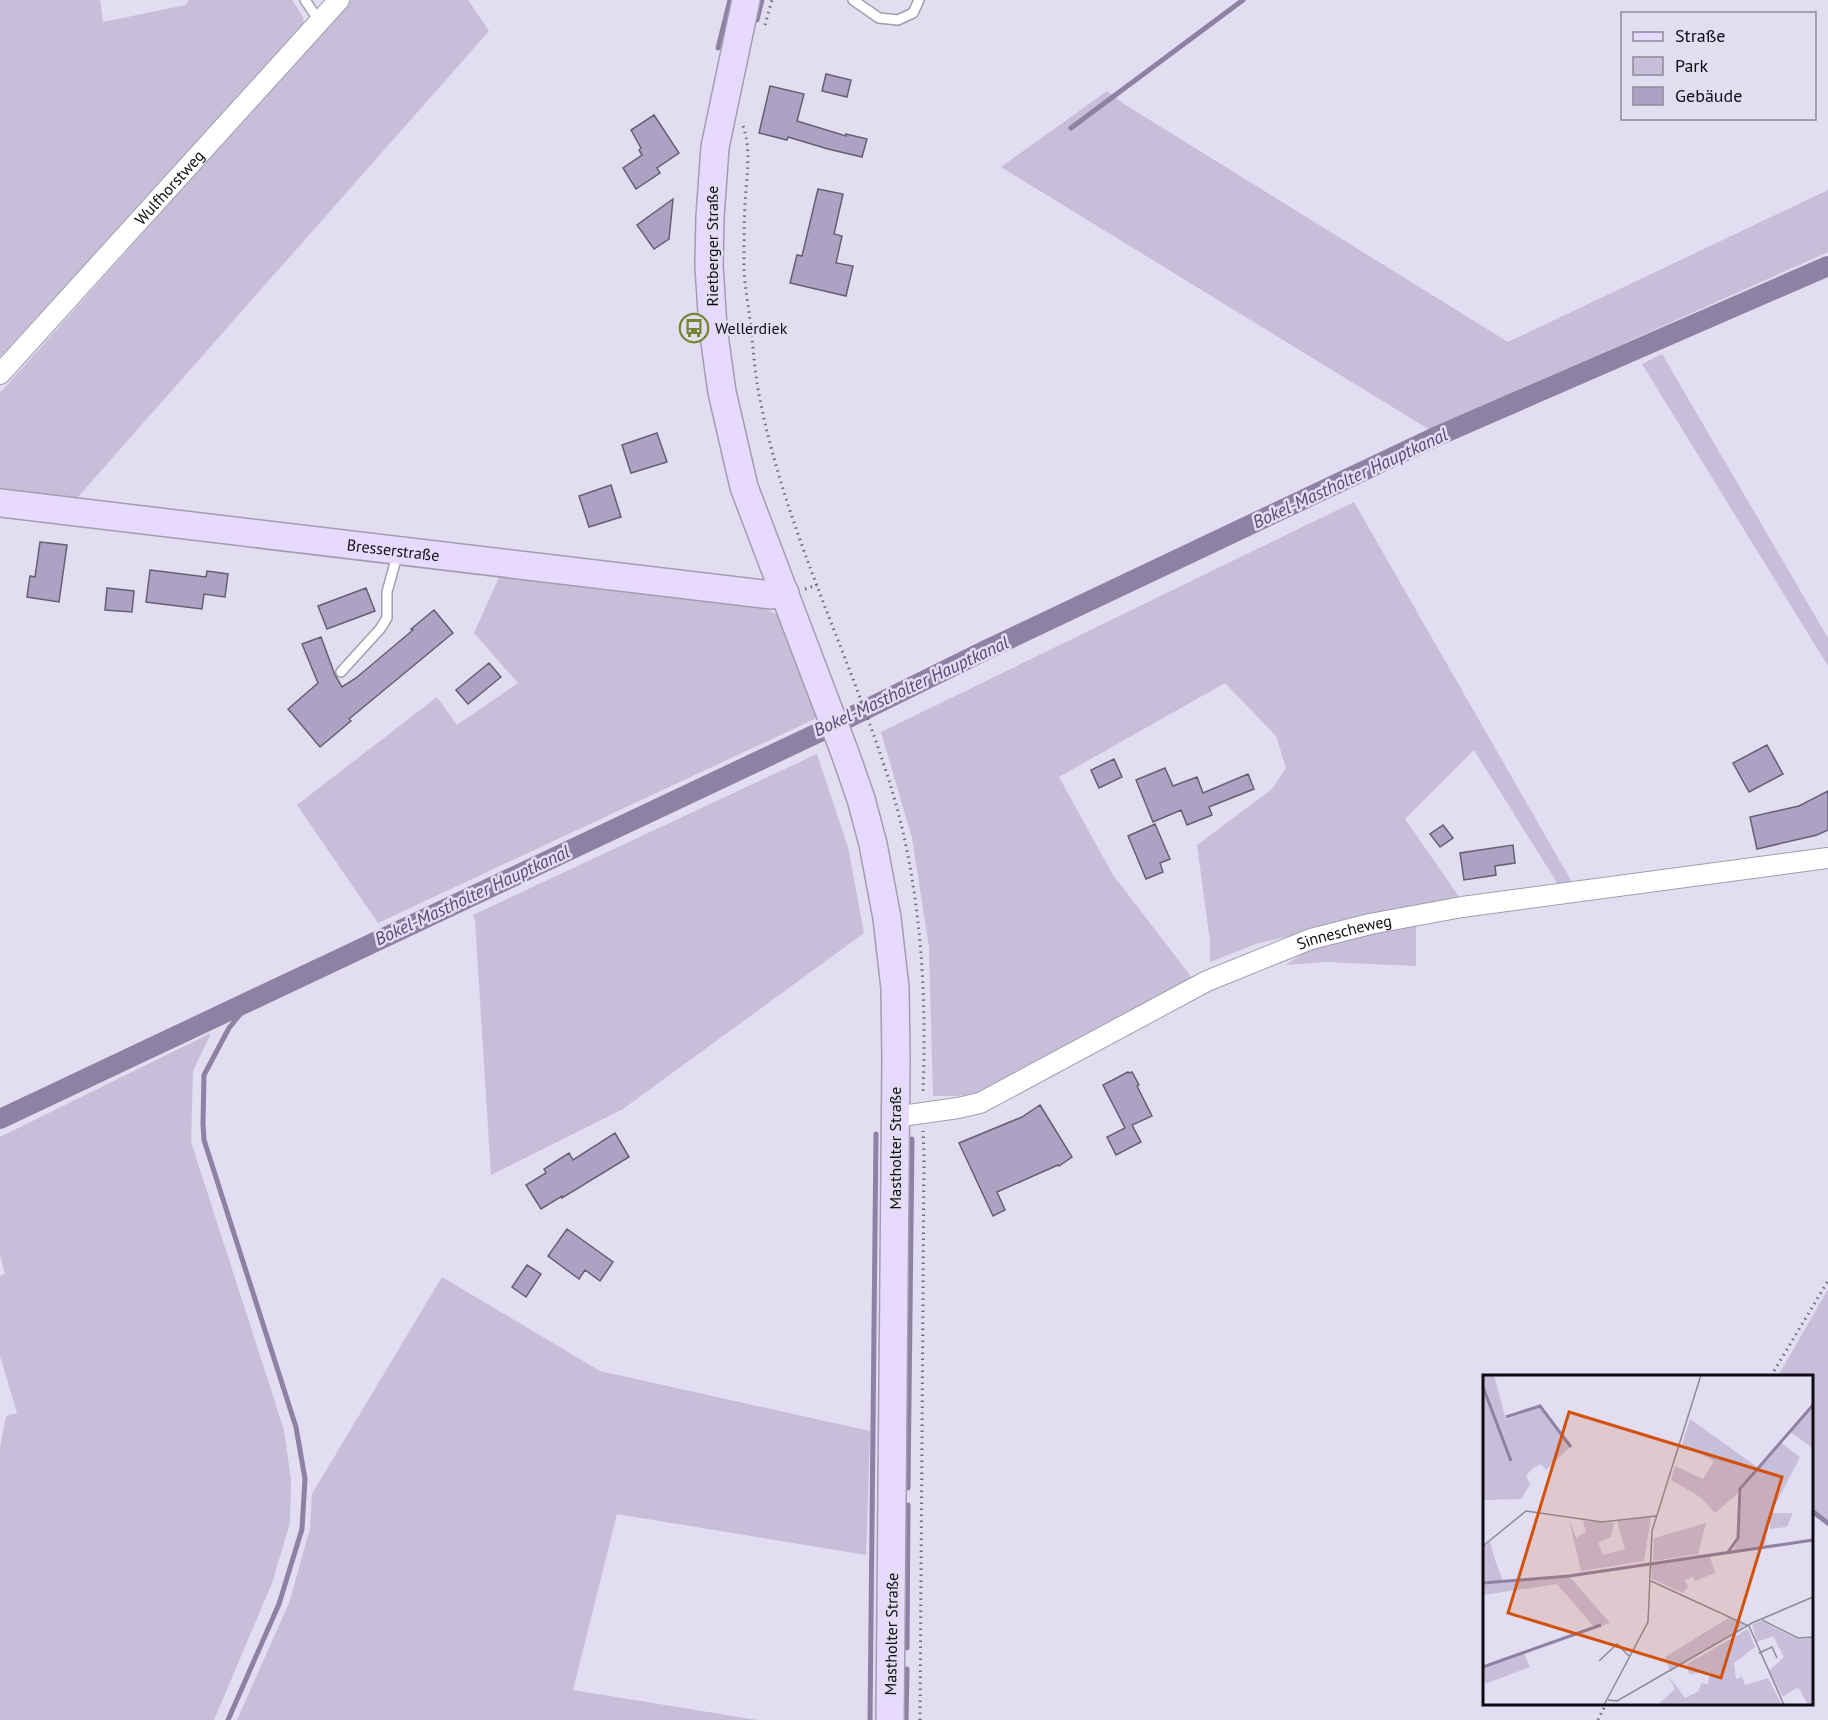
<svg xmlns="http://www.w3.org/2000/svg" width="1828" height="1720" viewBox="0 0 1828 1720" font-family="'PT Sans',sans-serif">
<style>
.green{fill:#c7beda}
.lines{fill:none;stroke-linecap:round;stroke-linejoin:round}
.stream{stroke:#8d82a3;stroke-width:5}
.canal{stroke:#8d82a3;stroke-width:20}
.building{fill:#aca2c4;stroke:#656070;stroke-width:1.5}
.lane-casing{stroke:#a39daf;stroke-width:12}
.street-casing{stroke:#a39daf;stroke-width:22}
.secondary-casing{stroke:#a39daf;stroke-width:30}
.path{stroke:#6f6b77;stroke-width:3;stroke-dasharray:1.5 4.5;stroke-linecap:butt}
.lane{stroke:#fff;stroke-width:9}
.street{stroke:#fff;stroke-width:20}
.secondary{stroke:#e7dafe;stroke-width:27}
.labels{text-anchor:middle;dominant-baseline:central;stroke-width:5;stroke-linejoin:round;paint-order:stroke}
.street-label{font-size:16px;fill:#0f0d13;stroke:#e2ddf0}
.poi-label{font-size:16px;fill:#0f0d13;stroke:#e2ddf0;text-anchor:start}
.water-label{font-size:18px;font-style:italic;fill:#584777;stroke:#e2ddf0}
.inset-river{fill:none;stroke:#8d82a3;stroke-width:3}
.inset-road{fill:none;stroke:#8e8a98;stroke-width:1.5}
.view{fill:#d2510d;fill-opacity:0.15;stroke:#d2510d;stroke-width:3}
.inset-edge{fill:none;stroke:#0f0d13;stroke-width:3}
</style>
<rect width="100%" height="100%" fill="#e2ddf0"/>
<path class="green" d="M0,0H100L103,22L186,5L189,0H292L303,17L304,29L0,357Z
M351,0H468L489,31L77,498L0,488V393Z
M1107,91L1124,104L1508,342L1828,190V252L1430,430L1001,167Z
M1662,354L1828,638V666L1642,364Z
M1354,502L1573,884L1559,886L1474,750L1405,819L1462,901L1258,943L1210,962V941L1197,845L1272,789L1286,768L1276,736L1225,683L1059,777L1113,875L1193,979L975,1093L958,1096H933L929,947L912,838L881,732Z
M501,573L749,602L776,614L789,631L819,717L378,923L297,805L437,697L457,725L518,683L474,633Z
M817,754L848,847L864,933L623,1109L491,1175L475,921L473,915Z
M1416,925V966L1326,962L1285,965L1314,947L1371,932Z
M211,1033L193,1071L191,1142L284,1430L291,1480L290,1523L272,1583L214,1720H0V1448L6,1416L17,1413L0,1356V1276L5,1274L0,1255V1137Z
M442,1277L600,1371L870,1431L866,1555L617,1514L573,1690L757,1720H237L289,1603L310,1529L312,1494Z
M1828,1289V1520L1812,1508V1376H1778Z"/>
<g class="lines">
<path class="stream" d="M757,20L762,0
M718,48L730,0
M1071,128L1243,0
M908,1488L912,1139
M1812,1511L1828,1523
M907,1648L908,1505
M228,1720L279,1604L302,1529L305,1479L296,1427L204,1140L203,1124L204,1075L229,1028L251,1001
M870,1720L876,1134
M906,1720L907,1669"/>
<path class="canal" d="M0,1119L822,731L986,650L1433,438L1828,266"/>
</g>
<path class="building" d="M826,74L851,80L847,97L822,91Z
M770,86L804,94L797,121L846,136V134L867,139L862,157L828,149L788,137L787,140L759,133Z
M654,115L679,153L657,168L660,173L636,189L623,168L642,155L639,150L641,148L631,130Z
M818,189L843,194L834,234L842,236L836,263L853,266L846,296L790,283L797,255L802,256Z
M673,199L669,239L654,249L637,225Z
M657,433L667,462L631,473L622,445Z
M611,485L621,517L589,527L579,496Z
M40,542L67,545L59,602L27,597L30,576L35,577Z
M150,570L206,577L207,571L228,574L225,597L204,594L202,609L146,602Z
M107,588L134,591L132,612L105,610Z
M366,588L375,611L327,629L318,606Z
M434,610L453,633L349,719L351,721L320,747L288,709L318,683L302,644L321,637L335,675L342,687L356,678L413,630L411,629Z
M489,663L501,677L468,704L456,690Z
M1767,745L1783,774L1749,792L1733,763Z
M1114,759L1122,777L1099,788L1091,770Z
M1165,768L1173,786L1197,777L1203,793L1248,774L1254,789L1209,807L1212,815L1187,825L1181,810L1153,822L1136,780Z
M1828,791V830L1817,835L1757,849L1750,817L1799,806Z
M1155,824L1170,859L1160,863L1163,872L1146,879L1128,836Z
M1443,825L1453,838L1440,847L1430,834Z
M1513,845L1515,863L1495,866L1496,875L1464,880L1460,853Z
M1128,1072L1129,1073L1132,1072L1139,1085L1137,1086L1152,1116L1132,1125L1141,1142L1116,1155L1107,1137L1125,1128L1103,1085Z
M1040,1105L1072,1157L1059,1166L1058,1165L997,1192L1005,1210L993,1216L959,1143L1022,1117Z
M615,1133L629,1157L562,1198V1196L541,1209L526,1185L546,1173L544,1169L569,1153L573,1160Z
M567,1229L613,1262L600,1281L585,1270L579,1279L548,1256Z
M527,1265L541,1274L526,1297L512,1287Z"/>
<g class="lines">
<g class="lane-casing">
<path id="lane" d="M305,0L319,21
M853,0L879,18L898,20L913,13L919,0
M341,672L380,629L387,618V592L398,552"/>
</g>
<g class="street-casing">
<g id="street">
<path id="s1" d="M0,374L339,0"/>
<path id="s2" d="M895,1117L958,1108L980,1103L1207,981L1311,939L1370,924L1462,907L1828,858"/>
</g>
</g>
<g class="secondary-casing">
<g id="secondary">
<path d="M746,0L715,147L710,217L709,266L713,328L722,392L744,487L845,753L861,799L873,844L887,918L895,988L896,1058L890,1720"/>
<path id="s3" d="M0,503L772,595L785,593"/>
</g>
</g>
<path class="path" d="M765,25L772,0
M743,126C752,152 746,178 745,205C744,225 744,245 744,265C744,283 748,302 750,320C753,343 754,366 758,389C783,527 850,654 891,787C921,886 927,992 923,1094
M805,589L817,585
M1771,1376L1828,1281
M920,1720L924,1154L923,1131
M1598,1720L1606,1704"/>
<use href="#lane" class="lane"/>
<use href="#street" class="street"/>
<use href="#secondary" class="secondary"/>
</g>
<defs>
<g id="bus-ring" transform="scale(1.5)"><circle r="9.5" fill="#e2ddf0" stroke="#758534" stroke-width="1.5"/><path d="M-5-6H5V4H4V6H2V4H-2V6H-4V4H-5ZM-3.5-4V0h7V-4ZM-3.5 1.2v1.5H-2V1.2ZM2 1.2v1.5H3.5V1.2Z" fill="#758534"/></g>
</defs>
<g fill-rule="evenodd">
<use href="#bus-ring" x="694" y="328"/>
</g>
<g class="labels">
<g class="street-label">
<text stroke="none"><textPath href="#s1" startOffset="252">Wulfhorstweg</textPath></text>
<text transform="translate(712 246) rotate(-90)">Rietberger Straße</text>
<text stroke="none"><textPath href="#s3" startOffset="396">Bresserstraße</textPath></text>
<text stroke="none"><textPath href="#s2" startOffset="490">Sinnescheweg</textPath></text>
<text transform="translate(895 1148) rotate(-90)">Mastholter Straße</text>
<text transform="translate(891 1634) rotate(-89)">Mastholter Straße</text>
</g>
<g class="poi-label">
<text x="715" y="328">Wellerdiek</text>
</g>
<g class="water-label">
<text transform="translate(1350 478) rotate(-25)">Bokel-Mastholter Hauptkanal</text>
<text transform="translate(911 686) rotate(-25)">Bokel-Mastholter Hauptkanal</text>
<text transform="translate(472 895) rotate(-25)">Bokel-Mastholter Hauptkanal</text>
</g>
</g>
<g transform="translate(1483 1375)">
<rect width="330" height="330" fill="#e2ddf0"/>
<path d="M0,0H11L23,45L57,31L87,72L63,95L58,89L50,93L43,101L47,109L38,124L0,125ZM330,31V73L307,57ZM207,44L274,92L255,118L232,138L217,122L188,105L192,91L220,104L231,86L199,69ZM298,68L317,82L288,138H310L304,152L287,154V138L282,170L250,175L256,163L259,115ZM168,142L161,186L98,196L86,144L93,163L103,157L100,146L131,148L128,162L115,168L120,180L142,174L134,146ZM223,148L215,179L170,186L171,163ZM7,167L12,185L20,206H0V172ZM227,182L232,198L212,206L210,202L202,205L205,212L200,218L169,204L168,190ZM87,202L127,248L112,253L74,209L0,220V209ZM247,242L262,250L187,297L182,282ZM278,246L314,264L330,263V330H325L315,312L300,322L286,296L301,282L290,261L274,267L269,250ZM265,254L272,272L251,288L253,304L259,302L262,310L285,303L299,330H175L192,314L185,300L202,323L216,316L218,308L225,309L227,297L206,299L204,289ZM41,278L47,292L2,309L0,293Z" fill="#c7beda"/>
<path class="inset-river" d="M0,12L28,86M23,42L57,31L88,72M245,177L255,163L257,114L330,30M0,208L86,201L330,165M0,292L118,250"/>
<path class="inset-road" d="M0,171L43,136L119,147L173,141M168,206L266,251L301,330M279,245L315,263L330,262M276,278L289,272L294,283M116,286L134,269L147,282M125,325L134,326L269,248L330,222M121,330L165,247L169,156L218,0"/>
<path class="view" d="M86,37L299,102L238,303L25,238Z"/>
<rect width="330" height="330" class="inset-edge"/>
</g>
<rect x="1621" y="12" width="195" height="108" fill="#e2ddf0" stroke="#8e8a98" stroke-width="1.5"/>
<rect x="1633" y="32" width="30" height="9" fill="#e7dafe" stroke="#8e8a98" stroke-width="1.5"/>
<text x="1675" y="42" font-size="18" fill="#0f0d13">Straße</text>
<rect x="1633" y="57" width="30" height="18" fill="#c7beda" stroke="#8e8a98" stroke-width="1.5"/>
<text x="1675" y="72" font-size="18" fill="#0f0d13">Park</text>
<rect x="1633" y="87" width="30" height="18" fill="#aca2c4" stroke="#8e8a98" stroke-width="1.5"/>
<text x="1675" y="102" font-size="18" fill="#0f0d13">Gebäude</text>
</svg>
